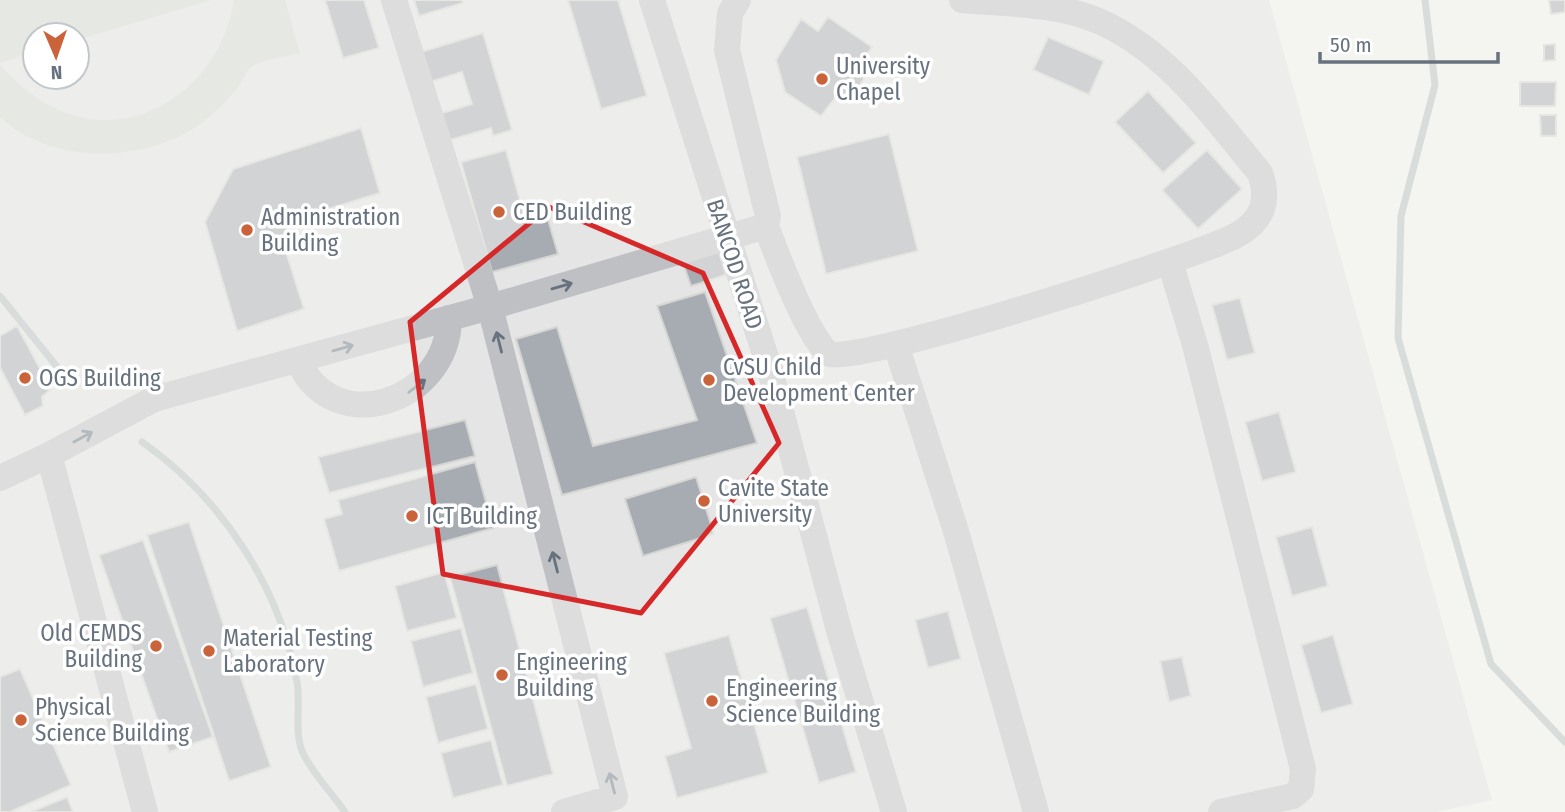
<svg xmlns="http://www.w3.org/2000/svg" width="1565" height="812" viewBox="0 0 1565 812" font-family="'Fira Sans Condensed',sans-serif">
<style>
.built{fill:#e4e5e4;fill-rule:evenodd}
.green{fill:#d5dad2}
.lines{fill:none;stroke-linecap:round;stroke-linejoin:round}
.stream{stroke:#b7c0c4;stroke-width:7}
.building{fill:#a7acb2;stroke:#d5d5d3;stroke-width:2}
.minor{stroke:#bec0c4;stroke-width:26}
.oneway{stroke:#67727e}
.marked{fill:none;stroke:#d62828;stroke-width:5;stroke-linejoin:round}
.poi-dot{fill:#cb633a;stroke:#fff;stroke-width:2.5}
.labels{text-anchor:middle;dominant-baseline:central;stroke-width:7;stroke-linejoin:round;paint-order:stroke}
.poi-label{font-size:23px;fill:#67727e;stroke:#fff;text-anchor:start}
.street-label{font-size:23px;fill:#67727e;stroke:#fff}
</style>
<rect width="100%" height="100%" fill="#f4f4f1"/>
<path class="built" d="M0,0H1269L1492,800L1436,812H0ZM35,35H77V77H35Z"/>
<path class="green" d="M0,0H211L77,40V35H35V52L0,63Z
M234,0H285L300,53C287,57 259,59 249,69C245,74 242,81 238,87C227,101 214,114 200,124C145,163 51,166 0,117V65C16,82 33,98 55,108C138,148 222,83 234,0Z"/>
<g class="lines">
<path class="stream" d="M1425,0L1435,85L1401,216L1398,338L1491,664L1565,742
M0,296L58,368
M142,442C221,497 280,587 297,682C301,703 294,731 302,751C311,772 332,793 345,812"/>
</g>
<path class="building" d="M325,0H364L379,48L343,58Z
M414,0H462L463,3L419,16Z
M568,0H618L647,96L601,109Z
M1549,0H1565V12L1551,14Z
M828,17L872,47L863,60L872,66L851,99L839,93L821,116L785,92L776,60L801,19L818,31Z
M483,33L512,130L493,136L491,128L450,140L442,113L472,104L462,72L430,82L421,52Z
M1048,37L1104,61L1089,95L1033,70Z
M1555,44V60L1544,61V45Z
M1520,82H1556L1555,106H1520Z
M1148,91L1196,143L1163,173L1115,122Z
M1540,115H1556V136H1541Z
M361,128L380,193L290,221L282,239L304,309L237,331L205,222L233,169Z
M889,134L918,251L826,274L797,157Z
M506,150L524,215L545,209L558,254L492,272L461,162Z
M1207,150L1242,189L1198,229L1162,190Z
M717,245L726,275L691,286L681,257Z
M705,292L757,443L562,495L516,339L557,327L593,446L697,420L657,306Z
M1240,298L1255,353L1227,360L1212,305Z
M17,326L51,389L42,397L43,406L25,415L0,368V336Z
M1279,412L1296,472L1262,481L1245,422Z
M465,420L475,456L329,493L318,457Z
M475,462L493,528L339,571L324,519L342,514L338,500Z
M696,477L714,534L643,556L625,499Z
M189,522L271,767L229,781L147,535Z
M1312,527L1328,586L1292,596L1276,537Z
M143,540L213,737L169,752L99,555Z
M497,565L553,774L507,786L450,577Z
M444,572L457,618L407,631L395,586Z
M807,607L856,772L819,783L770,618Z
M948,611L961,659L928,668L915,620Z
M461,628L473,673L423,687L411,641Z
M729,635L768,773L677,798L665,756L691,748L664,653Z
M1333,635L1353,704L1321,713L1301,645Z
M1182,657L1191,696L1169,702L1160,661Z
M20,669L71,785L10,812H0V677Z
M476,684L488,729L438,743L426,697Z
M491,740L503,785L453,798L441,753Z
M67,797L73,812H31Z"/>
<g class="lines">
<path class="minor" d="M394,0L490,307L615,797L564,812
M652,0L770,370L840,634L894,812
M766,226C775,250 810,344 830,354C854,366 1200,256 1237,235C1264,220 1269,199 1260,173C1214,118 1170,54 1103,23C1060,3 1008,4 962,0
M1170,262L1195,345L1303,769L1301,789L1293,796L1221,812
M896,345L955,528L1036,812
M298,360C333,441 449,402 449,318
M49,455L145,812
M0,478L49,455L154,399L490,307L766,226L768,216L727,50L730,13L738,0"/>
</g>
<defs><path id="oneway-shaft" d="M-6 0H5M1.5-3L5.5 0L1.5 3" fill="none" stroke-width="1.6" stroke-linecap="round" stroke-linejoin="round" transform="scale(1.75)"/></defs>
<g class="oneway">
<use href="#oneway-shaft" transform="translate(562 286) rotate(-16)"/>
<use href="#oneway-shaft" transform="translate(499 342) rotate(-104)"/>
<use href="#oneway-shaft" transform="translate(343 348) rotate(-16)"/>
<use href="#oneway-shaft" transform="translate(417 386) rotate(-38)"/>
<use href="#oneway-shaft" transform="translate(83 437) rotate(-29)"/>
<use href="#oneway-shaft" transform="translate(555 562) rotate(-104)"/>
<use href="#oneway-shaft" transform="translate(612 783) rotate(-104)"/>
</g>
<path d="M0 0H1565V812H0ZM549,207L703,273L779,443L641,613L443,574L410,322Z" fill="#f4f4f1" fill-opacity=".55" fill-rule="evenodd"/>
<path class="marked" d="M549,207L703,273L779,443L641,613L443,574L410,322Z"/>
<g class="poi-dot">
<circle cx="822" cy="79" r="7"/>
<circle cx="499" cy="212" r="7"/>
<circle cx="247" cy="230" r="7"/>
<circle cx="25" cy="378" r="7"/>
<circle cx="709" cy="380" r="7"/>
<circle cx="704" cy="501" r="7"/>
<circle cx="412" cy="516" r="7"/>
<circle cx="156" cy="646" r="7"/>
<circle cx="209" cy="651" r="7"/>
<circle cx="502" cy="675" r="7"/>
<circle cx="712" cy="701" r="7"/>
<circle cx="21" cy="720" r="7"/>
</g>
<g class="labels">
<g class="poi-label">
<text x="836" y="66">University<tspan x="836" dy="26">Chapel</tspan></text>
<text x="513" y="212">CED Building</text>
<text x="261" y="217">Administration<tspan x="261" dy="26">Building</tspan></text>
<text x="723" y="367">CvSU Child<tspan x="723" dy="26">Development Center</tspan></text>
<text x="39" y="378">OGS Building</text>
<text x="718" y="488">Cavite State<tspan x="718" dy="26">University</tspan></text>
<text x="426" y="516">ICT Building</text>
<text x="142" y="633" text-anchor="end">Old CEMDS<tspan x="142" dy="26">Building</tspan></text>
<text x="223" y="638">Material Testing<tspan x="223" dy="26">Laboratory</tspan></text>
<text x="516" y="662">Engineering<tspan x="516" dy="26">Building</tspan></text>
<text x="726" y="688">Engineering<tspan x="726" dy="26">Science Building</tspan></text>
<text x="35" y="707">Physical<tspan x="35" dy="26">Science Building</tspan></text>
</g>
<g class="street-label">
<text transform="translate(735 264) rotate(72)">BANCOD ROAD</text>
</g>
</g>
<g transform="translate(56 56) rotate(178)"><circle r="33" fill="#ffffff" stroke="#c2c7cb" stroke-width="2"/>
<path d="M0-5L12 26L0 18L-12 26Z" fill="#cb633a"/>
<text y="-10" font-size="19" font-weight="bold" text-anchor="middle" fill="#67727e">N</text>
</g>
<path d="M1320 52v10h178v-10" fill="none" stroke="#67727e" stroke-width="3.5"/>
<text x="1330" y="52" font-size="21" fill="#67727e" stroke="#ffffff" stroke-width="5" paint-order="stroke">50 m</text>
</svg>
